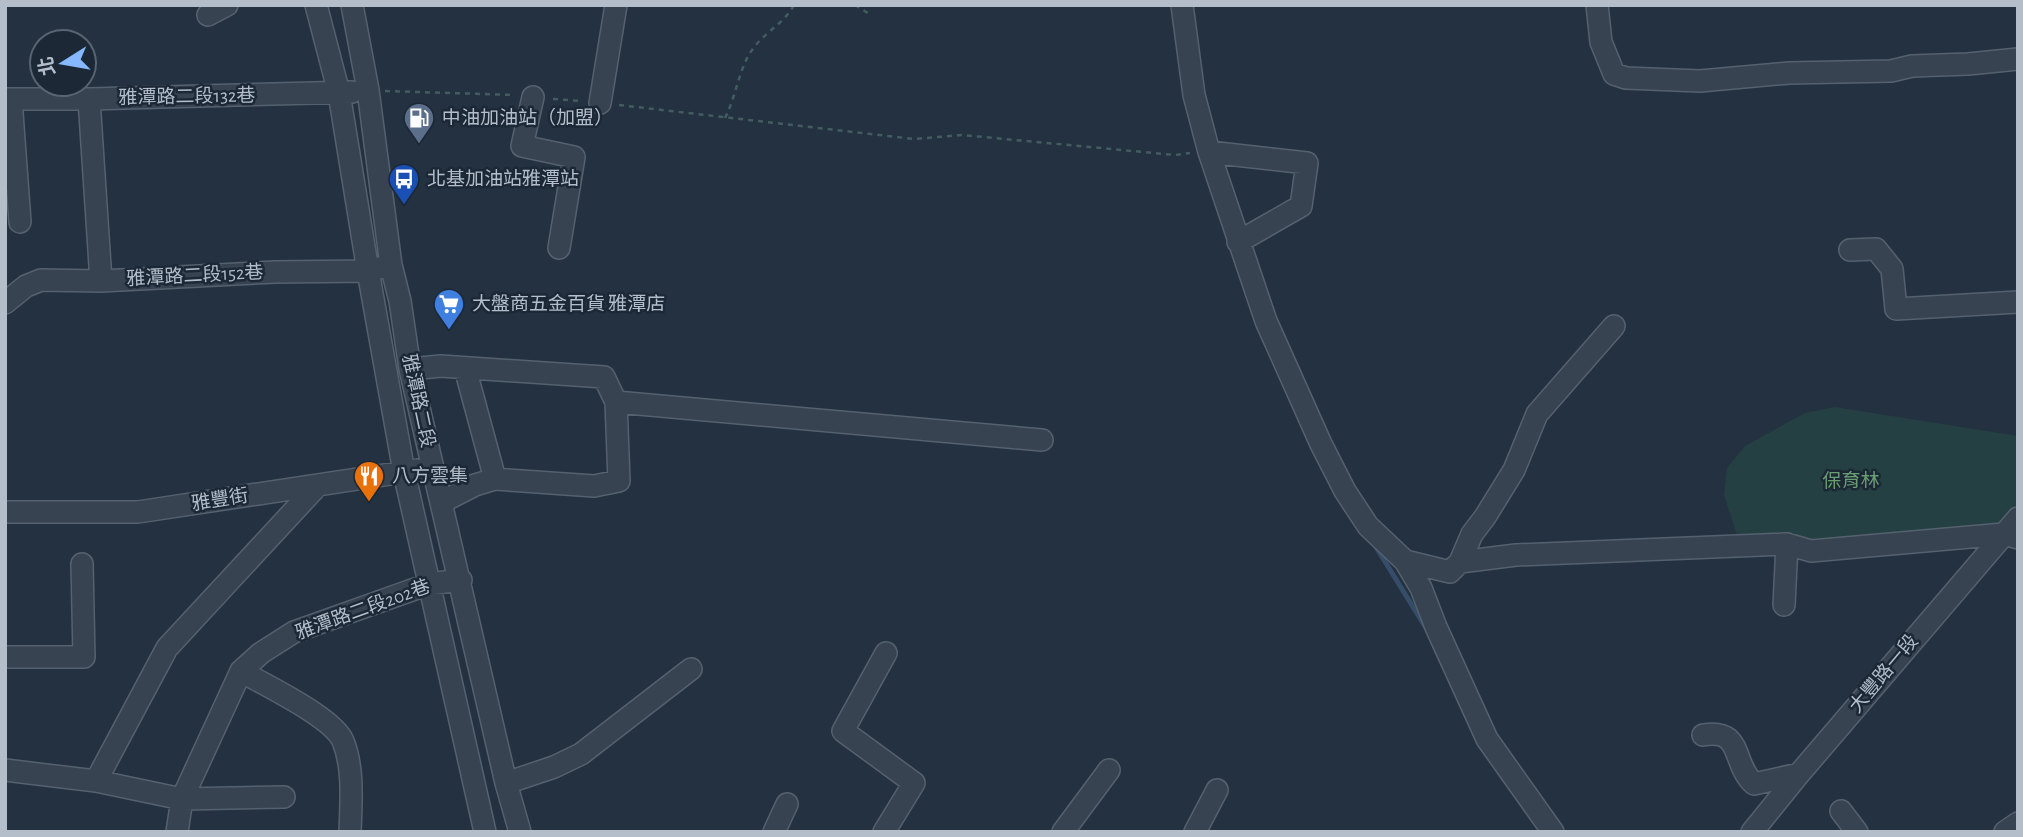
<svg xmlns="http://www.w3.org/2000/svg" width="2023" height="837" viewBox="0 0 2023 837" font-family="'Alegreya Sans','Noto Sans TC',sans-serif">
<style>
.green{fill:#254042}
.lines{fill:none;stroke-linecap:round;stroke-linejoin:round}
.stream{stroke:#354d69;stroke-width:5}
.minor-casing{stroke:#55616e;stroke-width:24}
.path{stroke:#435d5f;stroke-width:2.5;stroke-dasharray:5 5;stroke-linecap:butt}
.minor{stroke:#374351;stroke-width:21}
.labels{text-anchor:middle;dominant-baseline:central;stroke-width:5;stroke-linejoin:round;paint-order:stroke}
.street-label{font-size:19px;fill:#b4becb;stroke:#1c2836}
.poi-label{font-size:19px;fill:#b4becb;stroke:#1c2836;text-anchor:start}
.park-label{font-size:19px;fill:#699e73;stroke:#1c2836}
</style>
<rect width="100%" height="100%" fill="#233141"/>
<path class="green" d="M1835,407L2018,436V514L1992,543L1739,541L1724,495L1727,468L1745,446L1805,413Z"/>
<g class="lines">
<path class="stream" d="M1376,547L1426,628"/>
<g class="minor-casing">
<path id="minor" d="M316,5L339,93L368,271L404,472L485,832
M352,5L368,90L391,265L400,301L410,369L506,783L520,832
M1182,5L1194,95L1209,152L1266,321L1321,444L1345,491L1368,526L1405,561L1421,588L1436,627L1487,739L1553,832
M1597,5L1601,42L1614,74L1626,78L1700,81L1789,73L1891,71L1912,66L1968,64L2018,59
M208,15L227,5
M533,97L522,146L574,157L559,248
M5,99H89L352,92
M11,99L20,222
M89,99L101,281
M600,103L616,5
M1209,152L1307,163L1301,206L1238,242
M1850,250L1876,249L1892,269L1896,309L2018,302
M5,303L26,286L41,280L101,281L275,272L368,271L379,268
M465,368L495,479
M410,369L441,366L604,377L616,402L1042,440
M442,502L475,485L495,479L594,486L619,481L616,402
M5,512H138L417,470
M1405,561L1450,572L1460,562L1472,534L1485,517L1514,470L1537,414L1614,326
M1460,562L1516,555L1787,544L1811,551L2004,534L2018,538
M1784,605L1787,544
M5,657H84L82,564
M241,671C264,685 333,717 343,741C354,768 351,803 350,832
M1703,735C1744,728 1731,763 1754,784L1799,774
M5,770L96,781L182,799L284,797
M96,781L167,648L318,485
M506,783L554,767L581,754L691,669
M1841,811L1857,832
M177,832L182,799L241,671L261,653L294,632L429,584L461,580
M774,832L787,804
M884,832L914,783L843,731L886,653
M1063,832L1109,770
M1195,832L1217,790
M1752,832L1799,774L2018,518
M2005,832L2018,823"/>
</g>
<path class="path" d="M855,5L871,15
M385,91L515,95
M553,99L581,101
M619,105L914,139L962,135L1175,155L1190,153
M725,118C737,95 739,65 755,46C767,31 785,22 794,5"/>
<use href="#minor" class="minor"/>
</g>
<defs>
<g id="fuel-pin" transform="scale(1.575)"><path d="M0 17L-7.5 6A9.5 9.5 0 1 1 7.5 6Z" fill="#5c6f8a" stroke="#1c2836"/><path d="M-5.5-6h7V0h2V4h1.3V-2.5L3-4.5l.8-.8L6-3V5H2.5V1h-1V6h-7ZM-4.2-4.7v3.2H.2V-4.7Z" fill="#fff"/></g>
<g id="bus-pin" transform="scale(1.575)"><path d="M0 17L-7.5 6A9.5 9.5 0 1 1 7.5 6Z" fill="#1a4fb4" stroke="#1c2836"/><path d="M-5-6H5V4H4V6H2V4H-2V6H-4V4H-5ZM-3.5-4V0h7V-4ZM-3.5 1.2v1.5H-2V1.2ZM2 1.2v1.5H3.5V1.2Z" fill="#fff"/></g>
<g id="supermarket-pin" transform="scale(1.575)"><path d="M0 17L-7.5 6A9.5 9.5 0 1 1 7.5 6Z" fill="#3f7fe0" stroke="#1c2836"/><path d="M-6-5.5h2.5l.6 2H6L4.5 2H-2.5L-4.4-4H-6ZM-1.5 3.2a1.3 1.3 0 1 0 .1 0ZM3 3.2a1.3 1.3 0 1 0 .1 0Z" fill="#fff"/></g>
<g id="restaurant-pin" transform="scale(1.575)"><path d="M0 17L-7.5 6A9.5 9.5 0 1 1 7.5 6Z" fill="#e8710a" stroke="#1c2836"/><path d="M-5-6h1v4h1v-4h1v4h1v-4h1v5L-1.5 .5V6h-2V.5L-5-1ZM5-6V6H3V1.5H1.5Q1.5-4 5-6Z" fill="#fff"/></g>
</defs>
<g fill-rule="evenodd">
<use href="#fuel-pin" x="419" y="118"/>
<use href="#bus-pin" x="404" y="179"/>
<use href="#supermarket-pin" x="449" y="304"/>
<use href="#restaurant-pin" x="369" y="476"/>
</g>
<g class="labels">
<g class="street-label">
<text transform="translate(187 97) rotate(-1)">雅潭路二段132巷</text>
<text transform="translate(195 276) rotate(-3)">雅潭路二段152巷</text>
<text transform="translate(418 401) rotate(78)">雅潭路二段</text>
<text transform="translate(220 500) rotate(-9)">雅豐街</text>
<text transform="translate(363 610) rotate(-20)">雅潭路二段202巷</text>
<text transform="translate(1884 674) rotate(-50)">大豐路一段</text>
</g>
<g class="poi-label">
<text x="442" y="118">中油加油站（加盟）</text>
<text x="427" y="179">北基加油站雅潭站</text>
<text x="472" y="304">大盤商五金百貨 雅潭店</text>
<text x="392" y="476">八方雲集</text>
</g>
<g class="park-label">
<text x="1851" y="481">保育林</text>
</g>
</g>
<rect width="2023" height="837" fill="none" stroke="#b4becb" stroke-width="14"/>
<g transform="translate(63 63) rotate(259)"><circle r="33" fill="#1c2836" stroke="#596472" stroke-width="2"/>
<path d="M0-5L12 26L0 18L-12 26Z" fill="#85b8ff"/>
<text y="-10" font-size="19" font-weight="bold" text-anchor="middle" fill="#b4becb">北</text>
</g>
</svg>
